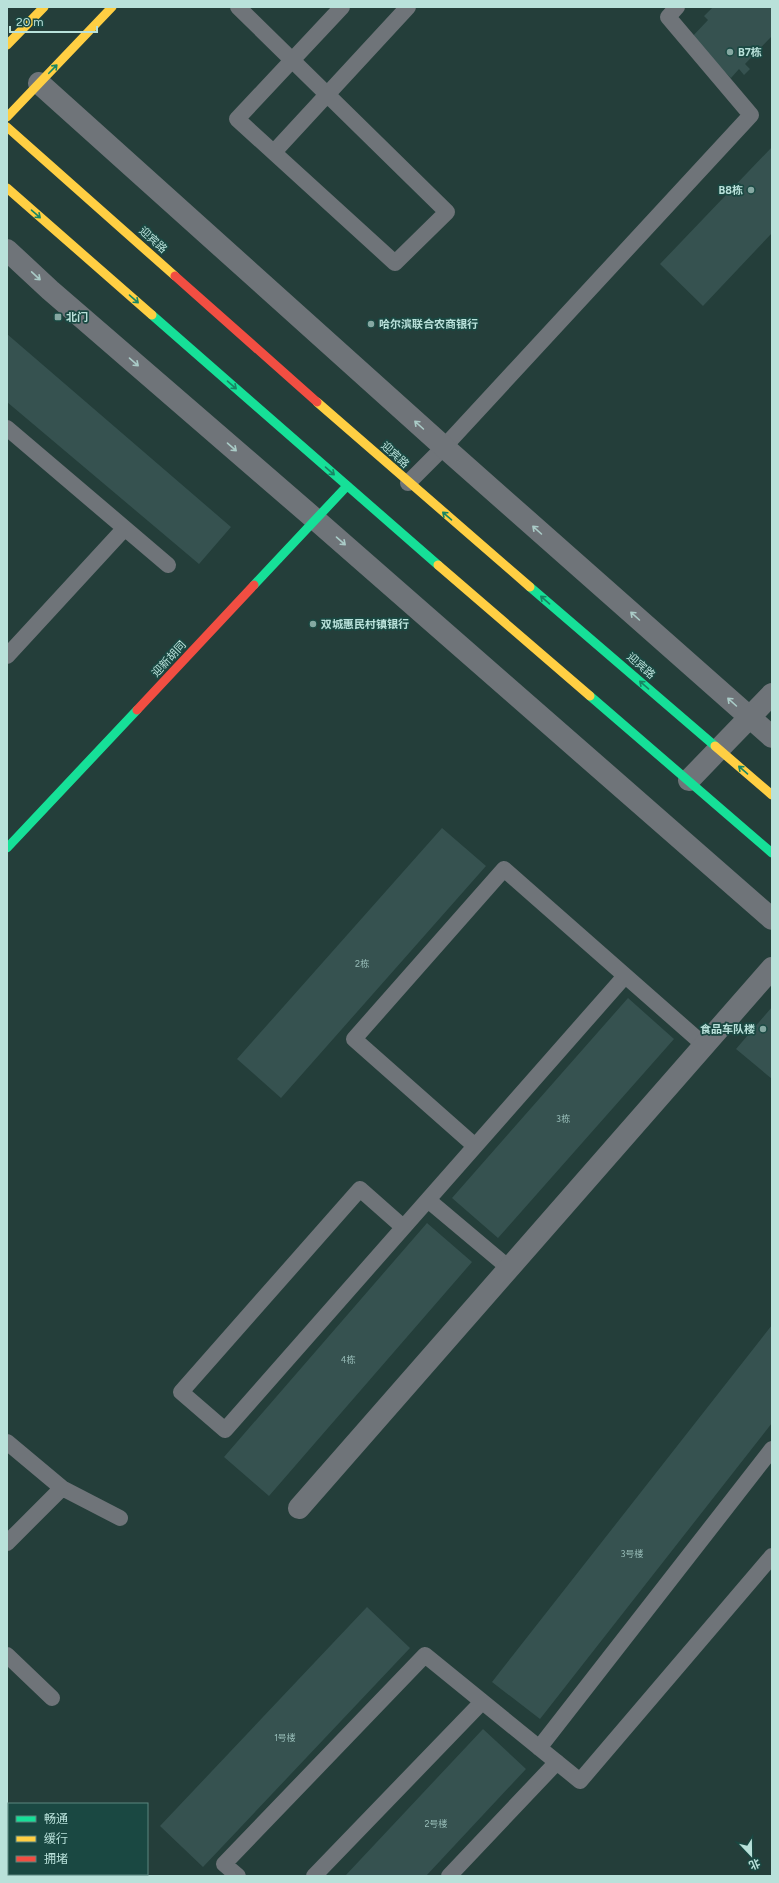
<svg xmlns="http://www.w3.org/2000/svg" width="779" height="1883" viewBox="0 0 779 1883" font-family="Figtree,'Noto Sans SC',sans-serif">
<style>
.building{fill:#365250}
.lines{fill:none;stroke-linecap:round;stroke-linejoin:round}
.lane{stroke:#6f7479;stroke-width:16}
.street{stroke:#6f7479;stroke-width:22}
.fast{stroke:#16e098;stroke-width:9}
.slow{stroke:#ffcf43;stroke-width:9}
.jam{stroke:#f24e42;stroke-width:9}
.oneway{stroke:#188564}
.oneway2{stroke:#aacbc7}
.poi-dot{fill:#85a8a2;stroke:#1a4842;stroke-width:1.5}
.labels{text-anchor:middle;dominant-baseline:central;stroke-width:3.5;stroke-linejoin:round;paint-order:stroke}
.number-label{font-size:9px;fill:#98bdb8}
.poi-label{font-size:11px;font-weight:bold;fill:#b9e1da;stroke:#1a4842;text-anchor:start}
.street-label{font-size:11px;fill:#b9e1da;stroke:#1a4842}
</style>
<rect width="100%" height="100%" fill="#243e3a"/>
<path class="building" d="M713,7H772V36L745,64L750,69L744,75L739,69L731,78L690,39L708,20L704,16Z
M772,147V233L703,306L660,264Z
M7,334L231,527L199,564L7,402Z
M442,828L486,866L281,1098L237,1059Z
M628,998L674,1039L498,1238L452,1198Z
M772,1007V1079L736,1049Z
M427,1223L472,1262L269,1496L224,1457Z
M772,1325V1423L540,1719L492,1682Z
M367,1607L410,1648L203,1867L160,1826Z
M483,1729L526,1769L426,1876H345Z
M9,1849V1874H65L63,1876H7V1851Z"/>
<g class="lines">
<path class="lane" d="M238,7C308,75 377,144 447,212L395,263L237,119L342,7
M274,152L408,7
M7,428L168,565
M408,483L444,447L751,115L668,17L677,7
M7,656L124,529
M475,1146L354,1039L504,869L704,1045
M428,1200L509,1268
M403,1227L360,1189L181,1392L225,1430L625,976
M7,1442L62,1488L7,1543
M62,1488L120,1518
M7,1655L52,1698
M539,1748L772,1449
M238,1876L224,1864L425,1655L580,1781L772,1556
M314,1876L482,1702
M449,1876L557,1762"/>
<path class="street" d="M39,83L444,447L772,737
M7,250L50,290L316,520L772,919
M689,780L772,694
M299,1508L772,968"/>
<path class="fast" d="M152,315L438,565
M254,585L347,486
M530,587L715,746
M590,696L772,853
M7,848L137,710"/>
<path class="slow" d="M7,45L44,7
M7,117L112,7
M7,127L175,276
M7,188L152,315
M317,402L530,587
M438,565L590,696
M715,746L772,795"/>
<path class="jam" d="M175,276L317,402
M137,710L254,585"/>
</g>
<defs><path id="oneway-shaft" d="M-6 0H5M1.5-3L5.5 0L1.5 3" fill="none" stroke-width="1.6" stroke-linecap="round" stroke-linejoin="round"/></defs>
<g class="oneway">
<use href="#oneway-shaft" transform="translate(53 69) rotate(-46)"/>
<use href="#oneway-shaft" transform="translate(36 214) rotate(41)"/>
<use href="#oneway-shaft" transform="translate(134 299) rotate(41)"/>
<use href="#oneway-shaft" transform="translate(232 385) rotate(41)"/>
<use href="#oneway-shaft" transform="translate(330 471) rotate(41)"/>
<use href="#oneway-shaft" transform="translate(447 516) rotate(-139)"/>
<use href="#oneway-shaft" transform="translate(545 600) rotate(-139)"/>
<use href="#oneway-shaft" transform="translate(644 685) rotate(-139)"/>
<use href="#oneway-shaft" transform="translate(743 770) rotate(-139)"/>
</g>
<g class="oneway2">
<use href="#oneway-shaft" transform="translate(36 276) rotate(43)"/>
<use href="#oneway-shaft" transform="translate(134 362) rotate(41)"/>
<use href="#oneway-shaft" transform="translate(419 425) rotate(-138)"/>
<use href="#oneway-shaft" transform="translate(232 447) rotate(41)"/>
<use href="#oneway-shaft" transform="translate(537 530) rotate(-138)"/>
<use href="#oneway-shaft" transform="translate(341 541) rotate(41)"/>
<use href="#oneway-shaft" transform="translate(635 616) rotate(-138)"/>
<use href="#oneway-shaft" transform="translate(732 702) rotate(-138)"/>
</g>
<g class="poi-dot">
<circle cx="730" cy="52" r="4"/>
<circle cx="751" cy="190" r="4"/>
<rect x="54" y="313" width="8" height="8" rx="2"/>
<circle cx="371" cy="324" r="4"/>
<circle cx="313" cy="624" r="4"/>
<circle cx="763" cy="1029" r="4"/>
</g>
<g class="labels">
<g class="number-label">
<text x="362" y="963">2栋</text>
<text x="563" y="1118">3栋</text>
<text x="348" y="1359">4栋</text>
<text x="632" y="1553">3号楼</text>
<text x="285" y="1737">1号楼</text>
<text x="436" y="1823">2号楼</text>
</g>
<g class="poi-label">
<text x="738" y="52">B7栋</text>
<text x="743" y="190" text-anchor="end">B8栋</text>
<text x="66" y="317">北门</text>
<text x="379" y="324">哈尔滨联合农商银行</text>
<text x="321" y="624">双城惠民村镇银行</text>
<text x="755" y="1029" text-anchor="end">食品车队楼</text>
</g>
<g class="street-label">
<text transform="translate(153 240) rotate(42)">迎宾路</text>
<text transform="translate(395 455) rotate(42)">迎宾路</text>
<text transform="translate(169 659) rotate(-47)">迎新胡同</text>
<text transform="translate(641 666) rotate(41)">迎宾路</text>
</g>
</g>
<rect width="779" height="1883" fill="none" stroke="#b9e1da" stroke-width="16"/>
<rect x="8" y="1803" width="140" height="72" fill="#1a4842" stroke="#5a857f"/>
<rect x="16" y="1816" width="20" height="6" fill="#16e098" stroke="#5a857f"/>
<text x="44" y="1823" font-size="12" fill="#b9e1da">畅通</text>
<rect x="16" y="1836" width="20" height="6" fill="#ffcf43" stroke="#5a857f"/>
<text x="44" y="1843" font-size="12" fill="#b9e1da">缓行</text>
<rect x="16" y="1856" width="20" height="6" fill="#f24e42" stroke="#5a857f"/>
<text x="44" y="1863" font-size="12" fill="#b9e1da">拥堵</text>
<g transform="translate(751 1855) rotate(158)" stroke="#1a4842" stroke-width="3" paint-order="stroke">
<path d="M0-3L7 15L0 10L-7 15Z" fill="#b9e1da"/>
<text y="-6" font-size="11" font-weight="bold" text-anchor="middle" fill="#b9e1da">北</text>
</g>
<path d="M10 26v6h87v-6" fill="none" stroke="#b9e1da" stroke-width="2"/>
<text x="16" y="26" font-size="12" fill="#b9e1da" stroke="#1a4842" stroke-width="3" paint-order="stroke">20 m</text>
</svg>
